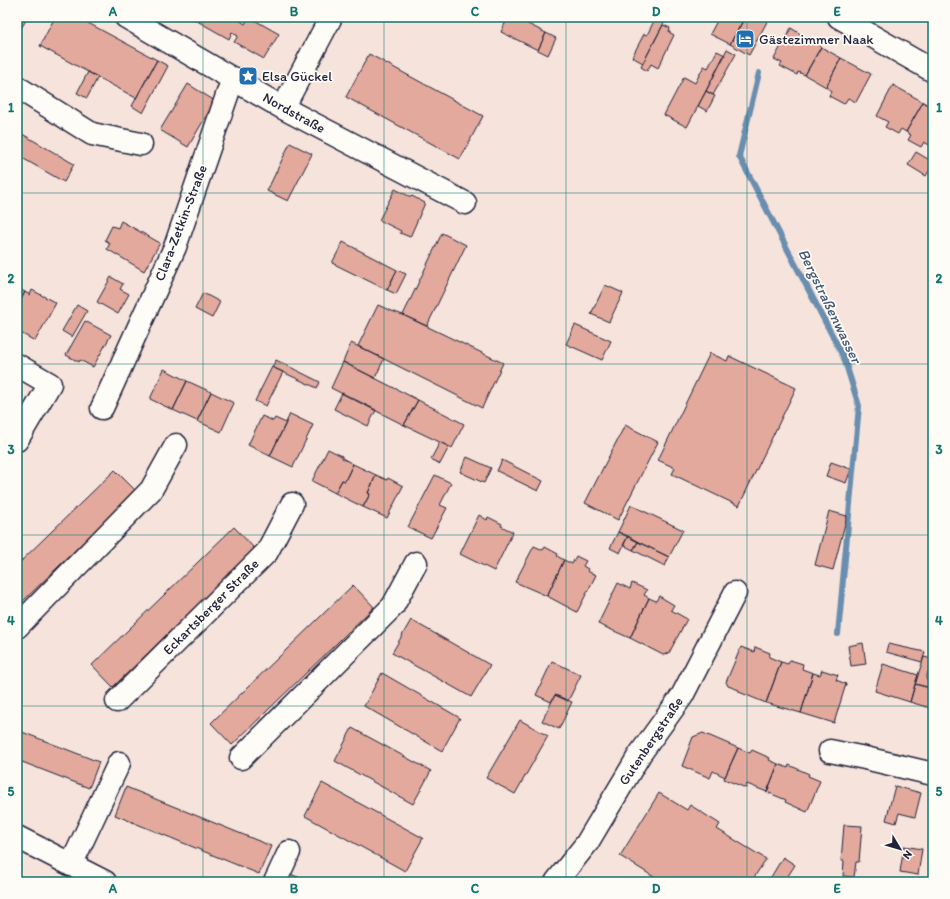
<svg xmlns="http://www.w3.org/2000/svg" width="950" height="899" viewBox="0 0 950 899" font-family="Itim,sans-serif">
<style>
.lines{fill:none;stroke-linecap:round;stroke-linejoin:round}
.stream{stroke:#6b8eaf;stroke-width:6}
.building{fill:#e2a99c;stroke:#22223b}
.minor-casing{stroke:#22223b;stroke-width:25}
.major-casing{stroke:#22223b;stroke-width:25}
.minor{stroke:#fdfcf7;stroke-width:22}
.major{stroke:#fdfcf7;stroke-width:22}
.grid{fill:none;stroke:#0f766e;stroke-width:1;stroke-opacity:0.55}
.labels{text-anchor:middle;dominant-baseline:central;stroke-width:3.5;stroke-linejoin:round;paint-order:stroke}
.poi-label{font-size:14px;fill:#22223b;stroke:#fdfcf7;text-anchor:start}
.street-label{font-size:14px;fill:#22223b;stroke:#fdfcf7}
.water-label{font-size:15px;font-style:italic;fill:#475875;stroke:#fdfcf7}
.neatline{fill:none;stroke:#0f766e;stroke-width:1.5}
.grid-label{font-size:13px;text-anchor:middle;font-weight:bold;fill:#0f766e}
</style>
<rect width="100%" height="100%" fill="#f5e3dc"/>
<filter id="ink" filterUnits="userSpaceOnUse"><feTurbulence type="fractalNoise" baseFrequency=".025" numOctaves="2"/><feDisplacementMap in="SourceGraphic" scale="8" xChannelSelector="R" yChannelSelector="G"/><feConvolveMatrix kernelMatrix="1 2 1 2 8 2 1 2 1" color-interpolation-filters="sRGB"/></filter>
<g filter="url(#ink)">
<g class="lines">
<path class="stream" d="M759,73L739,156L844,358L859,406L838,634"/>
</g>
<path class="building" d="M17,17H28L20,30L17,28Z
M55,17H77L157,60L136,98L40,46Z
M190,17H202L199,22Z
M202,17H241L239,20L245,24L249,17L279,34L264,59L234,42L238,36L232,32L229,39L199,22Z
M508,17H514L546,33L538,50L501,32Z
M656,17H667L643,63L632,57L644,34L647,35Z
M719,17H745L730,44L710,34Z
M745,17L769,18L749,55L730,44Z
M663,25L670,28L669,32L674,35L658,68L651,64L647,71L641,67Z
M791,28L821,47L805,75L798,72L797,75L780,66L782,63L774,59Z
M546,33L556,38L548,55L538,50Z
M821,47L841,58L826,87L805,75Z
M727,49L736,54L713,95L706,91Z
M717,51L725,55L687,127L664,115L684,77L695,83L704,66L708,68Z
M369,54L483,116L460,159L346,97Z
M841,58L871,74L856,102L848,98L844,104L829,96L831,91L826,87Z
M157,60L168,66L143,113L132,106Z
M88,72L98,77L87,98L77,93Z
M188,84L215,101L188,147L160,130Z
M893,85L923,102L906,132L901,129L898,134L885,127L888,122L877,116Z
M706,91L715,96L707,111L698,106Z
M923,102L933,108V147L924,142L921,147L908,140L911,135L906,132Z
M17,131L74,164L64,182L17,155Z
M290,143L312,154L288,201L267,191Z
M916,152L933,162V164L926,176L908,165Z
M395,189L411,197L412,196L425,203L410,237L400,233L401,231L379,220Z
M121,221L160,243L144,271L107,249L110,243L105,240L112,226L118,228Z
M442,233L466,245L427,326L403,315Z
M343,242L397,270L387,290L332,263Z
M397,270L406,274L396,294L387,290Z
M111,277L123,284L120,289L129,294L118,314L97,302Z
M605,285L623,293L609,322L591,314Z
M17,288L25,292L17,307Z
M32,290L56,303L35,341L17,331V307L25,292L30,295Z
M203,293L220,302L212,318L195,309Z
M77,305L87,311L72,337L62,331Z
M378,305L389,310L403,315L503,363L482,408L358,346Z
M85,321L111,335L93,367L80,360L79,362L66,355Z
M575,325L611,341L602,360L566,344Z
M351,343L384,359L375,378L343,362Z
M710,353L727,361L729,356L796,388L739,506L672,474L675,468L658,460Z
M276,360L320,382L317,388L272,367Z
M343,362L418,400L404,425L331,388Z
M272,367L283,372L266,406L255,401Z
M164,369L187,381L173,410L150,399Z
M187,381L211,392L197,421L173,410Z
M211,392L234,403L221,432L197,421Z
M342,393L376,410L368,426L334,409Z
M418,400L464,424L452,448L404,425Z
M290,414L313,425L293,467L270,456Z
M262,416L273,421L275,418L286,423L270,456L248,445Z
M625,425L658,442L618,520L585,503Z
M440,442L449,447L440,464L431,459Z
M328,449L342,456V458L353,464L345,481L342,480L335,493L312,481Z
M467,457L491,468L484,483L460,472Z
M502,460L543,481L538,491L497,471Z
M831,462L851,469L846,483L826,476Z
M353,464L376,475L368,493L370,494L363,507L335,493L342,480L345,481Z
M115,470L136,491L17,607V565Z
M376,475L387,480L388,478L403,486L387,518L363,507L370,494L368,493Z
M435,475L451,483L440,505L447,508L431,538L408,527Z
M631,505L683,530L669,557L618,532Z
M829,511L847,516L833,570L815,565Z
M479,515L487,520L488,517L502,524L501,526L513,532L494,571L460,554Z
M234,527L255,549L113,687L92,665Z
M618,532L628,536L620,553L610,548Z
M628,536L638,542L633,550L623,545Z
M638,542L669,557L665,566L633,550Z
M534,546L543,550L545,547L558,554L557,556L564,560L547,596L515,582Z
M576,556L586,561L583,566L588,569L587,571L596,575L577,612L547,596L564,560L572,564Z
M618,583L630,589L632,583L647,590L644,595L649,598L630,638L598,624Z
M353,585L374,607L232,745L211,723Z
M659,596L674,605L671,610L687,619L669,653L663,655L630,638L649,598L656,601Z
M411,620L490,665L471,697L392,653Z
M863,643L866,664L851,666L848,646Z
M888,644L925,652L922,662L886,652Z
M741,647L754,652L755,647L770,653L769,657L781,662L766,703L739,692V690L728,686L726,682Z
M924,657L932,659L926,679L930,680L927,687L915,684Z
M790,660L803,664L802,669L813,673L801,713L766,703L781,662L788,664Z
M552,661L581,675L568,701L555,695L551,702L536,695Z
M883,664L918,675L910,702L875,691Z
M822,670L838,675L836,680L846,684L834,723L801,713L813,673L820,675Z
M382,673L460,718L442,751L364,706Z
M915,684L933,689V709L910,702Z
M555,695L572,702L559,729L542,721Z
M520,720L548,736L515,794L486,778Z
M352,728L431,771L413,804L335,761Z
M17,730L99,762L89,788L17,760Z
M703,733L738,748L725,777L713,771L710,778L682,766L693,737Z
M738,748L750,753L752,750L770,758L769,760L778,764L767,792L747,784L746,788L724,779Z
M778,764L788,768L789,765L809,774L808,776L820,781L807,812L785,802L786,800L767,792Z
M322,783L423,838L405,871L305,816Z
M895,786L921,793L915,817L899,813L896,823L886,820Z
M126,787L271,846L259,874L115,815Z
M659,793L687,810L690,805L720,824L717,829L766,859L751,882H662L620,856Z
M844,825L862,826L859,862H856L854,877L843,876L844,861H841Z
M904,846L922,849L918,875L900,872Z
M783,857L795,865L784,882H768Z
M290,874L311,882H287Z"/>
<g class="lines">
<g class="minor-casing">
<path id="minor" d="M126,17L283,108L465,203
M17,87L92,134L141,144
M283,108L331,17
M17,365L50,384L17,440
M102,408L175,247L233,78
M17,627L151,490L176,445
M117,701L267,552L292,504
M830,751L865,758L933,774
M241,758L393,606L416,563
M17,837L105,882
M71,865L119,763
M275,882L289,852
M556,882L587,843L640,754L682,696L735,593"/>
</g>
<g class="major-casing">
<path id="major" d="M839,17L933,71"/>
</g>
<use href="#minor" class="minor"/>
<use href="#major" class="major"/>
</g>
</g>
<path class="grid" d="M203,17V882M384,17V882M566,17V882M747,17V882M17,193H933M17,364H933M17,535H933M17,706H933"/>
<defs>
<g id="hotel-square" transform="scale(1)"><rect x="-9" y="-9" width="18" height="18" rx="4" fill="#1f6fb2" stroke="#fdfcf7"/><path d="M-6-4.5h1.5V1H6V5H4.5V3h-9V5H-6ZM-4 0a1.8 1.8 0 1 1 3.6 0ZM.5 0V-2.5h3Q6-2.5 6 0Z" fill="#fff"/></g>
<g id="sight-square" transform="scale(1)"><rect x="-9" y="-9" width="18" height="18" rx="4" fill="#1f6fb2" stroke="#fdfcf7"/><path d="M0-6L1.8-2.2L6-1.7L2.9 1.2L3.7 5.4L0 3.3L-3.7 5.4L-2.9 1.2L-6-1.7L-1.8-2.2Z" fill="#fff"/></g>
</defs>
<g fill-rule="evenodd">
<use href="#hotel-square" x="745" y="39"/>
<use href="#sight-square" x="248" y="76"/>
</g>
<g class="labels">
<g class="poi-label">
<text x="759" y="39">Gästezimmer Naak</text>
<text x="262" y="76">Elsa Gückel</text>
</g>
<g class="street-label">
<text transform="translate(294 113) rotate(29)">Nordstraße</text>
<text transform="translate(181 223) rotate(-69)">Clara-Zetkin-Straße</text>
<text transform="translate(211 607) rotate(-45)">Eckartsberger Straße</text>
<text transform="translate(651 741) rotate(-56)">Gutenbergstraße</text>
</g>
<g class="water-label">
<text transform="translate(830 306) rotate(64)">Bergstraßenwasser</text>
</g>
</g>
<rect width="950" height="899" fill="none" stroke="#fdfcf7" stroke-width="44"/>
<g transform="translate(900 849) rotate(128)" stroke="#fdfcf7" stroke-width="3" paint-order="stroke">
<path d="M0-3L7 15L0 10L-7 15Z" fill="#22223b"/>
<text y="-6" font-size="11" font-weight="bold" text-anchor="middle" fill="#22223b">N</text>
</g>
<rect x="22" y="22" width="906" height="855" class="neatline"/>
<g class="grid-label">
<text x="113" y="16">A</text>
<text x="294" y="16">B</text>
<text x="475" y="16">C</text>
<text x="656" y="16">D</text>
<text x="837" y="16">E</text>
<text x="11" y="112">1</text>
<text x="939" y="112">1</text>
<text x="11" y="283">2</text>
<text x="939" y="283">2</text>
<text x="11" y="454">3</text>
<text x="939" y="454">3</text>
<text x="11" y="625">4</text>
<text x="939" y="625">4</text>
<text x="11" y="796">5</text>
<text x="939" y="796">5</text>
<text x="113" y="893">A</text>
<text x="294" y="893">B</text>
<text x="475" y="893">C</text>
<text x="656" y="893">D</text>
<text x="837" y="893">E</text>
</g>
</svg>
